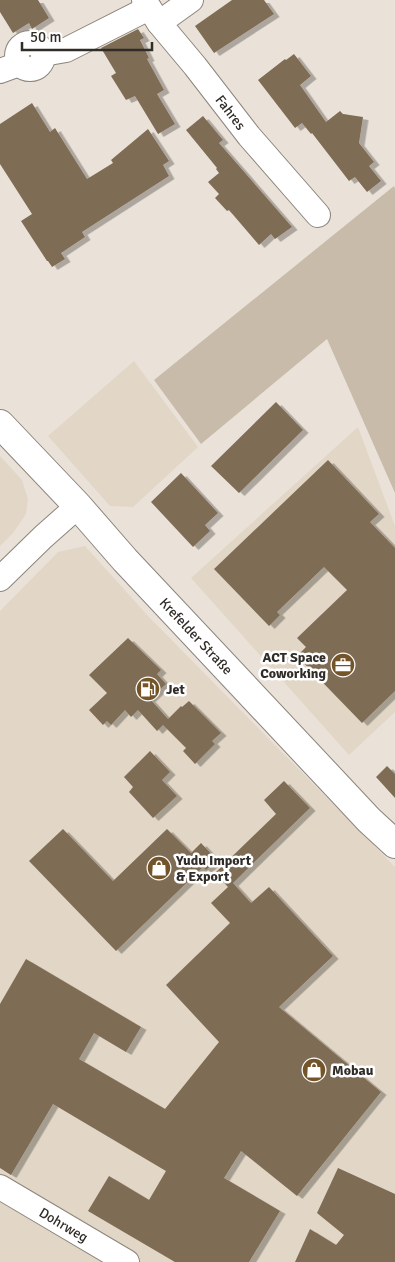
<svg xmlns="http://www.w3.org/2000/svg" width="395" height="1262" viewBox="0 0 395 1262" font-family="Signika,sans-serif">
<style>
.built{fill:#e2d6c6}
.green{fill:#c8bbaa}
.building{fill:#7f6c54;filter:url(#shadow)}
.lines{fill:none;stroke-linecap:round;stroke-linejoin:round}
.minor-casing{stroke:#8c857c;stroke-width:26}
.major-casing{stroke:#8c857c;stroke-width:30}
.minor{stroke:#fff;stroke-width:24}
.major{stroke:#fff;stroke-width:28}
.labels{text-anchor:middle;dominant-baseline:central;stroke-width:5;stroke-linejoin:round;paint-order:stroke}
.street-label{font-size:14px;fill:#302d29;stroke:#fff}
.poi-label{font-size:14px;font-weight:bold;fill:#302d29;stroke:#fff;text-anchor:start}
</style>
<defs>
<filter id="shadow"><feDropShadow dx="5.5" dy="3" stdDeviation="0" flood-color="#0004"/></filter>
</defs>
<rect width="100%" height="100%" fill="#eae2d8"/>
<path class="built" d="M134,361L198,447L133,507L110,506L48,436Z
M358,427L395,526V712L349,755L191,578Z
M0,456L22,480L28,499L26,514L13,533L0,546Z
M85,546L149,617L395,867V1262H0V611L58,552Z"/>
<path class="green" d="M394,186L395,189V493L327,339L201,444L154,380Z"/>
<path class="building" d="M0,0H38L49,18L32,29L29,23L13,33L0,12Z
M232,0H264L274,14L214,53L195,26Z
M138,29L144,38L140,40L149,58L147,59L164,90L157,94L175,124L158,134L135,96L126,100L111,76L116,73L101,48Z
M294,54L311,76L300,85L326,122L340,111L343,114L363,117L359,143L374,162L369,166L381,181L367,192L355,177L349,181L312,133L311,134L302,123L295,128L258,80L285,59L286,60Z
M32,103L50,132L55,128L87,179L113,163L111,160L148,129L169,161L163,165L169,176L82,232L85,237L61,253L65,259L52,267L48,261H47L21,221L32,214L0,164V124Z
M203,116L223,140L219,143L292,227L275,239L271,234L259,245L229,210L227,211L215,198L219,194L208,182L219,173L216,169L217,168L186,130Z
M276,402L303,430L239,493L211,466Z
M328,460L379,514L370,522L395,548V691L362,723L297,656L306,647L297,638L347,590L324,567L277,612L280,615L269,626L214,569Z
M181,473L218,513L205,525L210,531L193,547L151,502Z
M128,638L161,670L157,674L166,684L150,699L168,719L181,706L182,707L189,701L221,733L212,741L215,744L195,764L183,751L186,748L163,725L157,731L138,710L131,717L125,710L111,725L107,721L103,725L89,710L107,693L89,675Z
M150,751L170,772L162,780L177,796L153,818L129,792L133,787L124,777Z
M387,766L395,774V798L376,777Z
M284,781L310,808L233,883L251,903L269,887L333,956L279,1007L381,1092L297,1196L241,1151L224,1178L280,1211L249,1262H175L88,1211L109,1176L149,1200L166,1171L53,1104L11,1175L0,1168V1004L26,959L141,1027L126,1052L94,1033L79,1059L165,1109L219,1042L166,985L230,923L211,903L228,887L215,873L276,814L264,800Z
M63,829L113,881L167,829L191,853L201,843L217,860L206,870L203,867L116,951L29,861Z
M338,1168L395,1194V1262H295L310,1229L336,1245L344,1235L317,1213Z"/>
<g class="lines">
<g class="minor-casing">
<g id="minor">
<path id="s1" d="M144,0L159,23L195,66L249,136L318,215"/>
<path d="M159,23L191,0"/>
<circle cx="30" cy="56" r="13"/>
<path d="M43,54L66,50L149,8"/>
<path d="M0,71L19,64"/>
<path d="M0,579L43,537L78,506"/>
<path id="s2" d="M0,1187L127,1262"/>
</g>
</g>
<g class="major-casing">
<g id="major">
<path id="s3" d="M0,424L78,506L125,560L340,789L369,820L395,844"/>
</g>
</g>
<use href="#minor" class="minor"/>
<use href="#major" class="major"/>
</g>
<defs>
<g id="office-disc" transform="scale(1.25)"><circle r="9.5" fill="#74552a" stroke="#fff"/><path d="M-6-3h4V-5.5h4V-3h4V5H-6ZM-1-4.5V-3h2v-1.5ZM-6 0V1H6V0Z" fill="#fff"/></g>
<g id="fuel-disc" transform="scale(1.25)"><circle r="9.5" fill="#74552a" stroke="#fff"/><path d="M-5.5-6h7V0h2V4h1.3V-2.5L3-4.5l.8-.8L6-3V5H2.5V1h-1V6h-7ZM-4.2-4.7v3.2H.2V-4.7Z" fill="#fff"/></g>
<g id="shop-disc" transform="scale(1.25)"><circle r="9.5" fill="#74552a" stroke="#fff"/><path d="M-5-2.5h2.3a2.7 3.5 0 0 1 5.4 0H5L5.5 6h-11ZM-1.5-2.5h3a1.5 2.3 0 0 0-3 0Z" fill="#fff"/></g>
</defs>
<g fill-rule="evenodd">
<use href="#office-disc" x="343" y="665"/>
<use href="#fuel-disc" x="148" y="689"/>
<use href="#shop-disc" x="159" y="868"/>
<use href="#shop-disc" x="314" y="1070"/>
</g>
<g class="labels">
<g class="street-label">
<text stroke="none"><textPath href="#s1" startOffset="142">Fahres</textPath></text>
<text stroke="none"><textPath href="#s3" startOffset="289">Krefelder Straße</textPath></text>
<text stroke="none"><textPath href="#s2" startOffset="74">Dohrweg</textPath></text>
</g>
<g class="poi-label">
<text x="326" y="657" text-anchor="end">ACT Space<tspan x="326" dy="16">Coworking</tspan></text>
<text x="166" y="689">Jet</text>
<text x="176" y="860">Yudu Import<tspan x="176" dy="16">&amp; Export</tspan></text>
<text x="332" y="1070">Mobau</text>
</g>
</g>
<path d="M22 42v8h130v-8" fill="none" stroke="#302d29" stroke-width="2.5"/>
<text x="30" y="42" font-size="15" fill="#302d29" stroke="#ffffff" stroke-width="4" paint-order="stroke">50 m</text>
</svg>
